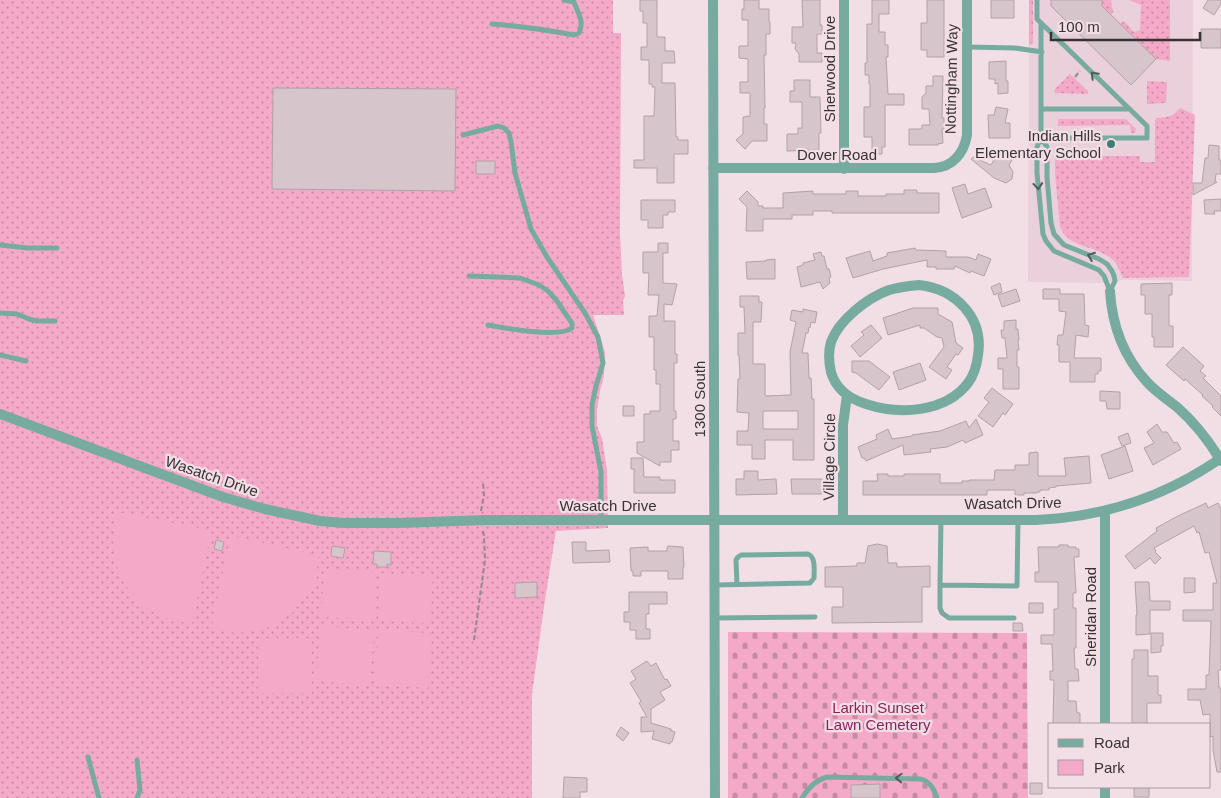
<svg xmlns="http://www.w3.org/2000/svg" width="1221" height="798" viewBox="0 0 1221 798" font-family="Arial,sans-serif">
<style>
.built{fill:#ead0da}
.green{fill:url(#green-dots)}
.cemetery{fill:url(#cemetery-stones)}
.pitch{fill:#f5a9c9}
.building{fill:#d7c5cc;stroke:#b2a1a7;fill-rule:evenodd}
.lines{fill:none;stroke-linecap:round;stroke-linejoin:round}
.path{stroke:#94878c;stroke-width:2;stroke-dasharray:5 2.5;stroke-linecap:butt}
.service{stroke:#78aba0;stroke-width:5}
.minor{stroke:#78aba0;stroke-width:10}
.oneway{stroke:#4f5c5a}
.poi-dot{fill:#3c8073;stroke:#f2dfe6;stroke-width:2}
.labels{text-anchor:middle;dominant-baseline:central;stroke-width:4.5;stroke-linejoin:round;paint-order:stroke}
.street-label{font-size:15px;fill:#393235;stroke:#f2dfe6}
.poi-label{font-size:15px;fill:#393235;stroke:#f2dfe6;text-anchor:end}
.park-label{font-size:15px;fill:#8e1f5a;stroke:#f2dfe6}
</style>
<defs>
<pattern id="green-dots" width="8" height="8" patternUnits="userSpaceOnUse" patternTransform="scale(1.25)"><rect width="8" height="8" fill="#f5a9c9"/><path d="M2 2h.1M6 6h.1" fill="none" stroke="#c78aa4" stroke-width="1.8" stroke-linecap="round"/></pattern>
<pattern id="cemetery-stones" width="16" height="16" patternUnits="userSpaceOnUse" patternTransform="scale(1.25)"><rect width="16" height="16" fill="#f5a9c9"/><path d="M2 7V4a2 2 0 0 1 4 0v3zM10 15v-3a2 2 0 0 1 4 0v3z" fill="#c78aa4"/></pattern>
</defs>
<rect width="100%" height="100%" fill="#f2dfe6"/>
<path class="built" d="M1029,0H1193L1192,281L1123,280L1101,283L1028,282Z"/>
<path class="green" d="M0,0H613V33H621L620,233L622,275L625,296L623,301L624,315H593L605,352L604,376L600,391L597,410V426L602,438L607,470L608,528L556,531L545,600L532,694V798H0Z
M1029,0H1033V41L1032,44L1029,45Z
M1102,0H1111L1112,8L1114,11L1111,14L1102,6Z
M1129,0H1170V61L1156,59L1120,24L1124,21L1134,32L1140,30L1141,5Z
M1070,74L1088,91V94L1054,93L1055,89Z
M1147,81L1167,82L1166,103L1147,104Z
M1180,108L1195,115L1189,277L1123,278C1120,272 1118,265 1113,260C1097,245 1069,249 1060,227L1055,174V158L1057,156H1140V162H1155V120L1157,118C1169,117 1172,117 1180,108Z
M1058,119H1126L1136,129L1135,133H1131L1130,125L1058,126Z"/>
<path class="cemetery" d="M728,632L1027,633L1028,798H728Z"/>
<path class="pitch" d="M117,512L205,529L210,537L192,624C177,621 161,618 148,609C145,607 142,604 139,601C113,576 109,546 117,512Z
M237,537L318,555L317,578L307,594L292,613L265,629L239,633L211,630L229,543Z
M324,569L376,572L373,620L321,617Z
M381,573L433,576L430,623L378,621Z
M320,626L374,630L370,685L316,681Z
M378,630L432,633L428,688L375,685Z
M258,638H312V693H258Z"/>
<path class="building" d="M640,0H657V37H665V51H674L675,63H662V83H675L676,137H678V140H688V154H674V183H657V168H634V160H644V116H654L655,87H652V84H649V60H641V47H647V23H643V11H640Z
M744,0H759V9H769V22H770V34H766V55H764L765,108H764V124H767V141H752L745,149L736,140L743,134V117L750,116V93H740V82H748V59L739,58V46H748V20H742V9H744Z
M802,0H820V25H822V34H817V53H822V62H799V54L795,49L796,43H792V27H803Z
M872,0H889V14H879V32H885V45H888V57H886L888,94H904V105H885V147H882V154H872V137H864V107H870V84H869V75H865V63H867V24H872Z
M927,0H944V57H927V50H921V23H927Z
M991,0H1014V18H991Z
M1051,0H1102V6L1156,59L1131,85L1051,6Z
M1208,0H1221V4L1214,15L1203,8Z
M1201,29H1221V48H1201Z
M1006,61V81H1008V93L998,94V83L995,84V79H989V62Z
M933,76H943L942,118H944V129H942L943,143L938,144V145H909V129H922V125H930L929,109H922V97L926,93V86H933Z
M794,80H810V97H820L821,133H819V150L787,151V134H798V128H802V102H790V91H794Z
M273,88L456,89L455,191L272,189Z
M996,107L1008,109L1005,123H1010V138H989L988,115H994Z
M1209,145L1219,146V160H1221V174H1216L1215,182H1217L1193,195V183H1202L1205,158H1208Z
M1000,149L1014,157L1009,165L1013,172L1012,179L1006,183L994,178L971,159L973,157L991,165Z
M476,161H495V174H476Z
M965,184L968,194L985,188L992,207L962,218L952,188Z
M904,190H917V193H939V213H832V211H813V215H792V219H763V231H746L747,207L739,199L747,191L758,202V206H763V208H783V193L813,191V194H846V191H858V196H886V194H904Z
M1221,199V211H1214L1215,214H1205L1204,200Z
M641,200H675V212H668V215H663V228H648V220H641Z
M658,243H668V253H663V283L677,284L672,305L664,304V321H675V354H677V363H674V411H676V419H673V441H679V450H671V462H660V466L637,453V442H644V414H650V411H660V384H656V370H654V337H649V316H657L659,295H648L649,273H643V252H658Z
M915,248L916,250L946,251V257H968L976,260L978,254L991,259L984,276L971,271L970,273L955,266L954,269H936V267H927V260L883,269L853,278L846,258L870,251L873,261L887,256V253Z
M821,252L822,256H824L827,269H829L831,277L829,278L830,283L823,289L820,282L801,287L797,267L803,265V263L815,260L813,254Z
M775,259V279H747L746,262L766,261V260Z
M1000,283L1002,292L994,295L991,287Z
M1172,283V295H1169V326H1173V347H1154V337H1152V314H1145V295H1141V284Z
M1016,289L1020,301L1002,307L998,295Z
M1043,289H1060V294H1084L1085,325L1089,326L1088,337L1076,335L1074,358H1101V371H1098V374H1095V382H1070V362H1059V345H1057L1058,335H1063L1066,312L1059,311V299H1043Z
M740,296H759V302H762L761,322H753V364H765V396L791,395L790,352L796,322L790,320L792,310L803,312V309L817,312L815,323L811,322L810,328L809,327L808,333H806L802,353H808L809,378H811L812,399H814V460H793V440H765V459H752V445H737V431H748L749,413L737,412L738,379H740L739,355H738V333H745L744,307H740ZM763,411H798V429H763Z
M913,308H938V314L952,322L956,343L963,348L958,355L956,354L947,367L952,370L946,379L929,367L944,347L942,338L937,337L924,328H920V325L888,335L883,318Z
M1016,320V329H1018L1019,340H1018L1019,350H1017V367H1019V389H1003V369H998V358H1007L1005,338H1002L1001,330H1004V321Z
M871,325L882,338L860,357L851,346L864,335L861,332Z
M1183,347L1204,366L1200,371L1206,376L1203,378L1221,396V416L1212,407L1213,406L1202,396L1203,395L1185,379L1184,381L1166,365Z
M852,361H869L890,377L879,390L856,373L852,372Z
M920,363L926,380L899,390L893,372Z
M992,388L1013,404L1005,415L1003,413L993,427L978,416L989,402L984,398Z
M1100,391L1120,392V409H1107L1106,401H1100Z
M623,406H634V416H623Z
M976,419L983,435L965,443L963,440L947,447L930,449L931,452L904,455L903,445L866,461L864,458H862L858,447L877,439L876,435L888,429L892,439L912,436V435L940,431L966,421L969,428Z
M1157,424L1162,432H1167L1174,443L1177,442L1181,449L1153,465L1144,448L1154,443L1147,432Z
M1128,433L1131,443L1122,446L1118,437Z
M1125,446L1133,471L1109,479L1101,455Z
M1037,452L1038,453V476H1066L1064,458L1089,456L1091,483L1056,486V487L1049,488V490H1040V492H1037V493H1024V495H1015V490H987V495H863V481H878L877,474H888V476H904V474H940V483H962V481H969V480H994L995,470H1015V465H1029V453Z
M631,458H643L644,477H660V480H675V493H634V469H631Z
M744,471H758V480L776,479L777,494L736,495V479H744Z
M791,479H822V494H792Z
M1206,503L1208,508L1218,503L1221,509V670H1218L1219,688H1221V772H1217L1213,750V736L1210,737V714L1203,715L1200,700H1188V689H1206V675H1209L1211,621H1183V610H1213V583H1217L1209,552L1205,553L1199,532L1197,533L1194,526L1154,548L1156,551L1155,552L1161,558L1155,564L1150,558L1135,569L1125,556L1157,531L1156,528L1178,516Z
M216,540L224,542L222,551L214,549Z
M572,542H586V551L609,550L610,562L573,563Z
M877,544L887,546L888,563H897V567L930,566V587H922V622L832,623V607H843V587H825V567L857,566V563H865L868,546Z
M1059,545H1068V547H1076V549H1079V557H1074L1076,593H1073V608H1076V648H1074L1075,669H1078L1079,681H1068V701H1076L1077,713H1080V724H1053L1054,680H1050V671H1053L1052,644H1041V635H1054V609H1058V582H1035V572H1039L1038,547H1059Z
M332,546L345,548L343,558L331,556Z
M668,546L683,547L684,567H683V579H668V571H641V576H633V571H631L630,548L648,547V551H667V547Z
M374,551L391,552V565L387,564V567H377V564H373Z
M1184,578H1195V592L1184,593Z
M537,582V597L515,598V583Z
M1135,582H1149L1150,601H1170V610H1150V634L1136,635V615H1137Z
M629,592H667V604H649V614H646V629H650V639H636V630H630V622H624V612H629Z
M1029,603H1043V613H1029Z
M1013,623H1022L1023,631H1013Z
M1151,633H1163V646H1161V652L1151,653Z
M1134,650H1148V676H1158V695H1161V703H1147V724H1132V659H1134Z
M647,661L651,666L656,663L665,680L667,679L671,686L660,692L665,700L651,709V723L671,729V730H670L675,732L672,742H670V744L652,739L654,731L641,732V717H647L639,703L641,701L630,683L636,679L631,671Z
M621,727L629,733L623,741L616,735Z
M564,777L587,778V792H580V798H563Z
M1030,783H1042V794H1030Z
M880,784V798H851V785Z
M1134,787H1149V797H1134Z"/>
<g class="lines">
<path class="path" d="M1075,77L1080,71
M481,511L484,495L483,482
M474,640L485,560L484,536L483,531"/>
<path class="service" d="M564,0L574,2
M1037,0V19L1147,126V138H1041
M1041,23V138L1037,147V173L1043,234L1046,241L1054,251L1099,270L1104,276L1110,291
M492,24C520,26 547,30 574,35L579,33C585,21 577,11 573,0
M967,47L1015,48L1042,52
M1042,109H1129
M463,135L498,126L504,128L509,133L511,142L515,173L531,229L547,257L585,313L598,337L603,363L596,386L592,405V426L601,472V519
M1041,138L1047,147V177L1051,223L1054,234L1064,245L1099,259L1107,264L1112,271L1114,276L1115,281L1110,291
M0,245L28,248H57
M469,276L520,278L539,285L548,291L557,301L569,319L572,323V328C561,338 504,328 488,325
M0,313L17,314L29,319L37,321H55
M0,355L26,361
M715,585L810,583L814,578C814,570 816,557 808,554L741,555L738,557L736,560L737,584
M940,585L941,519
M715,618L815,617
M1014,618H949L942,613L940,608V585L1017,586L1018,520
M88,757L99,798
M137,760L140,790L137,798
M802,798C808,788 816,780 827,777L920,779C930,781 934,789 937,798"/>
<path class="minor" d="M713,0L715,798
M844,0V169
M713,168H934C953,167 964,153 967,135V0
M919,285C955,289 984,317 978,355C977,364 974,375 968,383C945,413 899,415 866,404C850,399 836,390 831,372C829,363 828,352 831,342C839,320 867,298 889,290C899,287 909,286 919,285Z
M1110,291C1112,325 1124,357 1147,382C1156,392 1167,399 1177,407C1194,422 1209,441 1221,461
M0,414L223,497L265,509L320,521L344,523H398L486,520H1036C1104,517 1165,497 1221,458
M1105,511V724
M843,519V425L847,395
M1105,787V798"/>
</g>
<defs><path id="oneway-chevron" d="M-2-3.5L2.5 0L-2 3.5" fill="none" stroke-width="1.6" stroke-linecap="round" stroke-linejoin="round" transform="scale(1.25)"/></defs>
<g class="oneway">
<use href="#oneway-chevron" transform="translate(1094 75) rotate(-135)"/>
<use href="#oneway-chevron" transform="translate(1038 186) rotate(85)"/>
<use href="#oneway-chevron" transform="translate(1091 256) rotate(-159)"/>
<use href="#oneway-chevron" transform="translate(899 778) rotate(-178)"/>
</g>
<circle class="poi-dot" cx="1111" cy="144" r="5"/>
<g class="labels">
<g class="street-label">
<text transform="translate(829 69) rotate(-90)">Sherwood Drive</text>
<text transform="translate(951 79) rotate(-89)">Nottingham Way</text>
<text x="837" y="154">Dover Road</text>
<text transform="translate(699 399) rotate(-90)">1300 South</text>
<text transform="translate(829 457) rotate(-89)">Village Circle</text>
<text transform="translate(212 476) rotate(19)">Wasatch Drive</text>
<text transform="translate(1013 503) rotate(-1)">Wasatch Drive</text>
<text x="608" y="505">Wasatch Drive</text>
<text transform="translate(1090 617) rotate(-90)">Sheridan Road</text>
</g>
<g class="poi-label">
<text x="1101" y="135">Indian Hills<tspan x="1101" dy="17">Elementary School</tspan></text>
</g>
<g class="park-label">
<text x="878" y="707">Larkin Sunset<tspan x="878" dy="17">Lawn Cemetery</tspan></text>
</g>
</g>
<rect x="1048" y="723" width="162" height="65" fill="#f2dfe6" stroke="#a89a9f"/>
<rect x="1058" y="739" width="25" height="8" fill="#78aba0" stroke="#a89a9f"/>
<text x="1094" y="748" font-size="15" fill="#393235">Road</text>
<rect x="1058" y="760" width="25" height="15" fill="#f5a9c9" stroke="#a89a9f"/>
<text x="1094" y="773" font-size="15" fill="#393235">Park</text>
<path d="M1051 32v8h149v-8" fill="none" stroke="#393235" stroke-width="2.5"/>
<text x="1058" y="32" font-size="15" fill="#393235" stroke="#f2dfe6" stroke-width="4" paint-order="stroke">100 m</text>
</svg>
